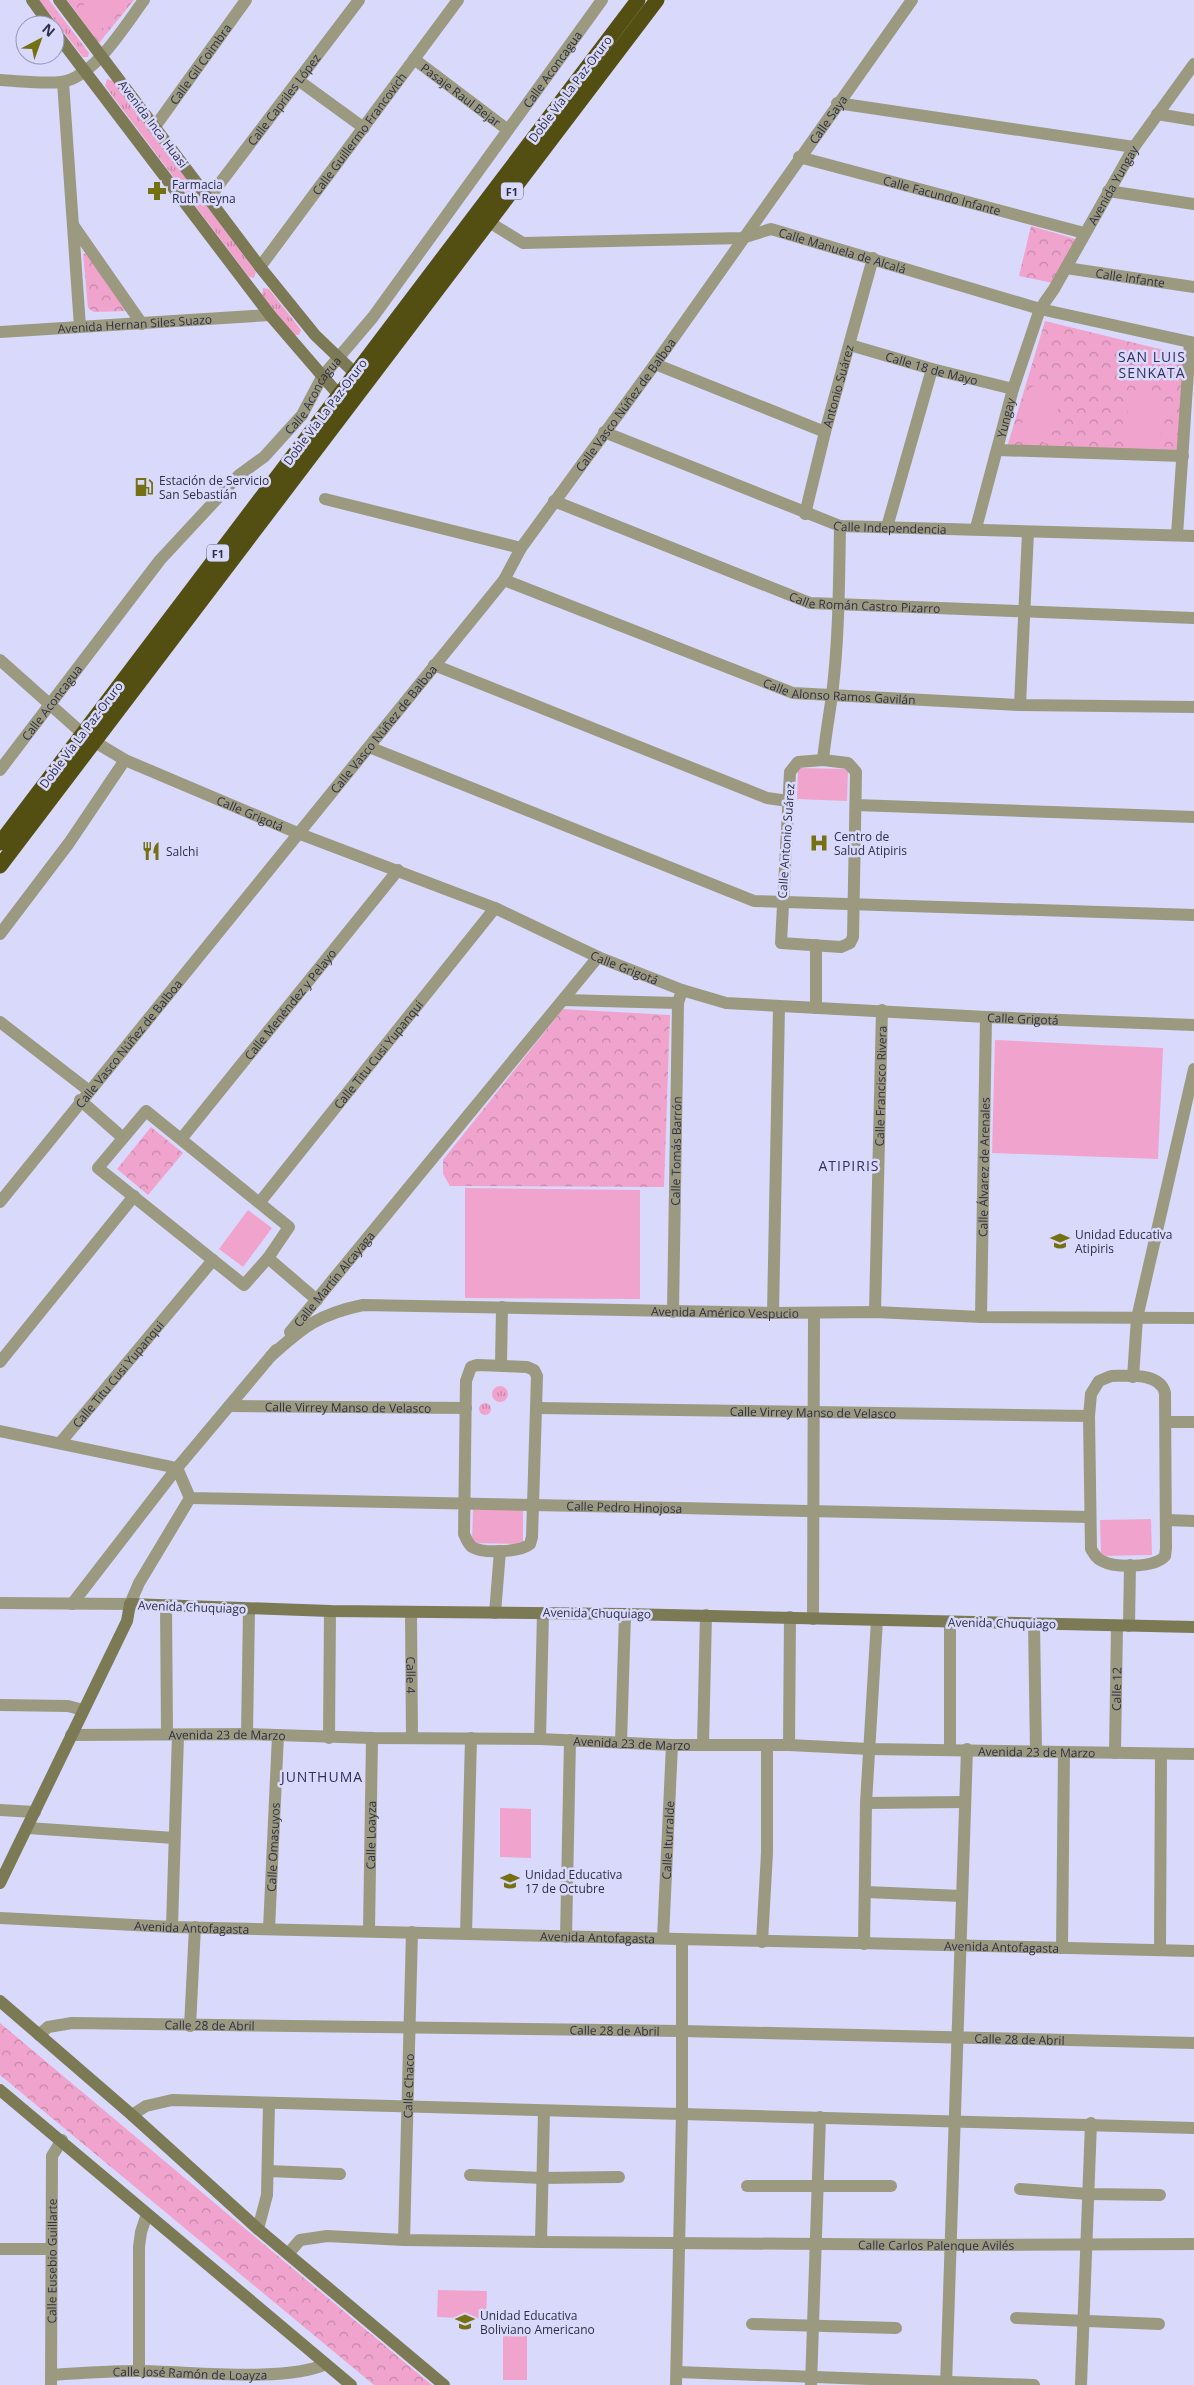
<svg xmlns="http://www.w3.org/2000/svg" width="1194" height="2385" viewBox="0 0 1194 2385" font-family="'Open Sans',sans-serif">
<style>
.grass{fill:url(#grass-tufts)}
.forest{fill:url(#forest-crowns)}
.pitch{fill:#f0a4cd}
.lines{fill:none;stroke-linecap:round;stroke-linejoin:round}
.street{stroke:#9b9a81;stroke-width:12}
.secondary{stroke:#7c7a55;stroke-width:12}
.highway{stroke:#534f12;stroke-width:15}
.labels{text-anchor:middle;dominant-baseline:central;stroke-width:5;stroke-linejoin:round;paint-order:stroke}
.shield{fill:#d9d9fc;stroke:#63627c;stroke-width:1}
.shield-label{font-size:11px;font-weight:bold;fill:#302f45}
.street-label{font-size:12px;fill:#302f45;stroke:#d9d9fc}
.poi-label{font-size:12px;fill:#302f45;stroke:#d9d9fc;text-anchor:start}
.neighbourhood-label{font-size:14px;letter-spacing:1px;fill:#332e5c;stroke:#d9d9fc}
</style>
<defs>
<pattern id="grass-tufts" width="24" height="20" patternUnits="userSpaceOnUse" patternTransform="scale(1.25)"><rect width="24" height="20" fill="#f0a4cd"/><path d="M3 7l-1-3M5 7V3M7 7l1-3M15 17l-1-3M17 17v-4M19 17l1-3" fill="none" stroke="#c386a8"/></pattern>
<pattern id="forest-crowns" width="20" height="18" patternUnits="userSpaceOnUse" patternTransform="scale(1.25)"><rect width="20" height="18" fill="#f0a4cd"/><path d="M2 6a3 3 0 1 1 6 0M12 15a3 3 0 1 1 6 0" fill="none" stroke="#c386a8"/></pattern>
</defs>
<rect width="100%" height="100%" fill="#d9d9fc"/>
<path class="grass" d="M39,0H49L89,53L88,57H83Z
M107,79L113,81L256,272L254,278L249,277L105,86Z
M263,288L269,289L301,330L299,335H294L262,295Z
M492 1394a8 8 0 1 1 16 0a8 8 0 1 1-16 0Z
M479 1409a6 6 0 1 1 12 0a6 6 0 1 1-12 0Z"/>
<path class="forest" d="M67,0H134L99,43Z
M1031,226L1079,240L1053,283L1019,276Z
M88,253L126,311L94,312L88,308L83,254Z
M1045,321L1184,355L1178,451L1007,447Z
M563,1009L670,1015L664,1187L450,1186L443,1174V1160Z
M151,1127L183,1153L148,1195L117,1169Z
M0,2023L415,2371L432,2385H374L0,2075Z"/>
<path class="pitch" d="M87,0H127L106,30L79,12Z
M1032,386L1062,394L1049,444L1019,435Z
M1128,396L1162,397L1160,448L1126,447Z
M798,768L848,769L847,801L797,799Z
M995,1040L1163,1048L1158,1159L992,1153Z
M465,1188L640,1190V1299L465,1298Z
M248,1210L272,1228L243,1267L219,1249Z
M473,1509L523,1510V1544L472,1543Z
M1151,1519L1152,1555L1101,1556L1100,1520Z
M500,1808L531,1809V1858L500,1857Z
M438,2290L487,2291L486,2319L437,2317Z
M503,2328L527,2329V2380H503Z"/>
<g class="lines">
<g class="street">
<path id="s1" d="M414,59L508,130"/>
<path d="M0,80C20,81 42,84 61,82C94,78 126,24 144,0"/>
<path d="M298,80L364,128"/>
<path d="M63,82L80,327"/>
<path d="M837,103L1134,147"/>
<path d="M1157,114L1194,120"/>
<path id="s2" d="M154,128L246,0"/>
<path id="s3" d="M799,157L1084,233"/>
<path d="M1108,191L1194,204"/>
<path id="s4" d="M208,199L359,0"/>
<path id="s5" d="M489,222L523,243L742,238L771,229L1040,309L1194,343"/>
<path d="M73,225L142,324"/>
<path id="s6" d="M260,267L458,0"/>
<path id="s7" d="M1066,268L1194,287"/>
<path id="s8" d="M0,332L270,315"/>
<path id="s9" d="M850,345L932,369L1013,389"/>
<path d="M655,364L825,432"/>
<path id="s10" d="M604,432L840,526L1194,536"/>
<path d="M998,450L1183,456"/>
<path d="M325,499L521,548"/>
<path id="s11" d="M554,501L810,603L1194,618"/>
<path id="s12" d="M805,514L825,432L873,258"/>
<path d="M887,527L932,369"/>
<path id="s13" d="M976,528L1013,389L1040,309L1054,289L1134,147L1194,64"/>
<path d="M1177,535L1190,342"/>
<path id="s14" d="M504,580L793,693L1020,705L1194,707"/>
<path d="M0,660L82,733"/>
<path d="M434,665L767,798L788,801"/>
<path d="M1020,705L1028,532"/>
<path id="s15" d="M95,742L125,760L300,834L495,908L598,957L682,990L726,1003L986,1017L1194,1025"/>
<path d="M369,747L754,901L1194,915"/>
<path d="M823,760L848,763L856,772L853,937L850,943L841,947L781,943L790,772L798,762Z"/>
<path d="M823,760C825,739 829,717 832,695C839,639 839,582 840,526"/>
<path id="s16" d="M0,770L160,560L239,475L264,457L302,415L322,377L373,317L602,0"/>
<path d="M856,805L1194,817"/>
<path d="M0,934L69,843L125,760"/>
<path d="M816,945V1008"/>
<path d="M563,1000L678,1003"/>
<path d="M0,1022L88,1090"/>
<path d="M80,1100L122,1137"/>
<path d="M146,1111L289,1227L268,1258L244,1285L98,1168Z"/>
<path id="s17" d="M182,1138L398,870"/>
<path id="s18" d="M0,1202L504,580L521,548L655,364L912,0"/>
<path id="s19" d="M260,1202L495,908"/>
<path d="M268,1258L317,1300"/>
<path id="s20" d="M673,1312L678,1003L682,990"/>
<path id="s21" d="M875,1312L882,1010"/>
<path d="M773,1313L779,1007"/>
<path id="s22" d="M981,1317L986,1017"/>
<path id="s23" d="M290,1332L598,957"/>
<path id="s24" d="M271,1356C303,1327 319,1314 363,1305L773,1313L875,1312L981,1317L1194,1318"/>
<path d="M0,1362L134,1196"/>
<path d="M477,1365L527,1367L534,1370L537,1376L532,1537L530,1544C521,1552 483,1554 472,1547C468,1544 466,1538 464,1534L466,1381L471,1367Z"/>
<path d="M501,1365L502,1307"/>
<path d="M1111,1376C1128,1376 1160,1372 1165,1393L1166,1548L1165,1556C1155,1568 1115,1568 1102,1561C1097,1559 1094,1554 1091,1549L1089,1416L1091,1394L1099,1381Z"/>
<path d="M1133,1377L1137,1318L1194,1069"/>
<path id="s25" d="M229,1406L466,1408"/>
<path id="s26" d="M537,1408L1089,1416"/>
<path d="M1166,1422H1194"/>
<path id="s27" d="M0,1431L177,1468L190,1498C490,1502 790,1512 1090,1517"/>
<path id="s28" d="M60,1443L213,1260"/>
<path d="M1167,1520L1194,1521"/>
<path d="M0,1603L130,1604L139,1583L190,1498"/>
<path d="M72,1604L177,1468L276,1350"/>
<path d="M166,1606L167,1734"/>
<path id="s29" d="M411,1613L412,1738"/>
<path d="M495,1613L500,1551"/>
<path d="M813,1619L814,1314"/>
<path d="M1034,1624L1036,1751"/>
<path d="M1129,1626L1130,1565"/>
<path d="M0,1705L68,1706L83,1710"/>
<path d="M247,1734L249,1609"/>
<path id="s30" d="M71,1735L247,1734L372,1738L540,1739L672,1745H789L869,1749L1194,1754"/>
<path d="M329,1738L330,1611"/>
<path d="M540,1739L543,1613"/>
<path d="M621,1743L625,1614"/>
<path d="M703,1745L706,1615"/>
<path d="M789,1745L790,1617"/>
<path d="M950,1749V1623"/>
<path id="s31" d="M1115,1753L1117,1626"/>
<path d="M866,1803L964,1802"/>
<path d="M0,1810L35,1812"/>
<path d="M28,1828L174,1838"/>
<path d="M866,1892L961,1896"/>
<path id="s32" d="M0,1918L172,1927L1194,1951"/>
<path d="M172,1927L178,1735"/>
<path id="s33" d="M269,1929L278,1735"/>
<path id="s34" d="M369,1931L372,1738"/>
<path d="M466,1934L471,1738"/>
<path d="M566,1937L570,1740"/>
<path id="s35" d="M663,1938L672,1745"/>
<path d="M762,1942L767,1853V1746"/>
<path d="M864,1944L866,1803L877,1620"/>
<path d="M1062,1948L1064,1752"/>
<path d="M1160,1950L1161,1754"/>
<path d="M190,2026L195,1927"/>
<path id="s36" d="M39,2035L48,2027L72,2023L682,2031L1194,2043"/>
<path d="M132,2115L146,2106L172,2100L1194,2128"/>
<path d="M268,2171L340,2174"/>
<path d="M470,2175L542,2178L619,2177"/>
<path d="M747,2186H891"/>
<path d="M1020,2189L1088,2194L1160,2195"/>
<path d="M258,2229L267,2195L269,2103"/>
<path id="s37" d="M404,2240L412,1932"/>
<path d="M541,2242L544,2111"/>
<path d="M0,2249H51"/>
<path id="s38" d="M288,2254L300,2240L327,2236L404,2240L541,2242L951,2245L1194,2244"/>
<path d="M1016,2318L1159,2324"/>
<path d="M752,2324L896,2328"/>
<path d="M139,2371V2247L141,2232L147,2214"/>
<path d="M677,2372L1034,2385"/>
<path id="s39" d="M51,2375C80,2373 110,2371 139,2371C188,2371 284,2383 326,2364"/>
<path id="s40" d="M51,2385L52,2156L62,2140"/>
<path d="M676,2385L682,2113V1939"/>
<path d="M811,2385L820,2117"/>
<path d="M946,2385L967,1749"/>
<path d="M1081,2385L1091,2123"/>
</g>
<path class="secondary" d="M32,0L50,25
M59,0L260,267L315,335L362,380
M55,32L270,315L338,394
M0,1883L127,1621L130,1604L330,1611L625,1614L1194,1627
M0,2001L132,2115L258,2229L444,2385
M0,2090L351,2385"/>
<path class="highway" d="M0,843L638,0
M0,866L657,0"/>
</g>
<defs>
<g id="pharmacy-bare" transform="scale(1.5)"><path d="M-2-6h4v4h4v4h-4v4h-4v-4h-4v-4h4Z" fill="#757011" stroke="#d9d9fc" stroke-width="2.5" paint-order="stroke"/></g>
<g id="fuel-bare" transform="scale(1.5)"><path d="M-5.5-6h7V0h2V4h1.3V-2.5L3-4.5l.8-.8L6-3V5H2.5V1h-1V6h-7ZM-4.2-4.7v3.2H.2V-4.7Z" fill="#757011" stroke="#d9d9fc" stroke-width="2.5" paint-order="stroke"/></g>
<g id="hospital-bare" transform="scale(1.5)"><path d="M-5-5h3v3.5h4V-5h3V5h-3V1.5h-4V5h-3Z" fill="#757011" stroke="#d9d9fc" stroke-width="2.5" paint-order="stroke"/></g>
<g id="restaurant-bare" transform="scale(1.5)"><path d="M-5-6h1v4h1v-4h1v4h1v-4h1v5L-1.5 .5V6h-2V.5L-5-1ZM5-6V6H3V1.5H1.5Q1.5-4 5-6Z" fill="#757011" stroke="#d9d9fc" stroke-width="2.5" paint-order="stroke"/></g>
<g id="school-bare" transform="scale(1.5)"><path d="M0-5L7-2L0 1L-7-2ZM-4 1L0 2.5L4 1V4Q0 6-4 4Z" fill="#757011" stroke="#d9d9fc" stroke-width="2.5" paint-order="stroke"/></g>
</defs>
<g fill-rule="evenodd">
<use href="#pharmacy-bare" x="157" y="191"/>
<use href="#fuel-bare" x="144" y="487"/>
<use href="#hospital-bare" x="819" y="843"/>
<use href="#restaurant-bare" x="151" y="851"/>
<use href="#school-bare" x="1060" y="1241"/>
<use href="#school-bare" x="510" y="1881"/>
<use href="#school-bare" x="465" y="2322"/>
</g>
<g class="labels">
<g class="shield">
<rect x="501" y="182.5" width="22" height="17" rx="4"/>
<rect x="207" y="544.5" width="22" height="17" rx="4"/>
</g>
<g class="shield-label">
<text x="512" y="191">F1</text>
<text x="218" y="553">F1</text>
</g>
<g class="street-label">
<text stroke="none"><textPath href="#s2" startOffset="79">Calle Gil Coimbra</textPath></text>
<text stroke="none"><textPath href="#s16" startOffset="895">Calle Aconcagua</textPath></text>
<text transform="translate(570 89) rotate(-53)">Doble Vía La Paz-Oruro</text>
<text stroke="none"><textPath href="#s1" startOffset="59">Pasaje Raul Bejar</textPath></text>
<text stroke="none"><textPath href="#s4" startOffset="125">Calle Capriles López</textPath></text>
<text stroke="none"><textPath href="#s18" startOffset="1364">Calle Saya</textPath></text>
<text transform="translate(153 124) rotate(53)">Avenida Inca Huasi</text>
<text stroke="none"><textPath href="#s6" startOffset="166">Calle Guillermo Francovich</textPath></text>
<text stroke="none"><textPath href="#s13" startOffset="372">Avenida Yungay</textPath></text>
<text stroke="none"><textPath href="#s3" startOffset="148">Calle Facundo Infante</textPath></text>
<text stroke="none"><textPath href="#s5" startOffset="364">Calle Manuela de Alcalá</textPath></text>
<text stroke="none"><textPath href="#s7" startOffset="65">Calle Infante</textPath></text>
<text stroke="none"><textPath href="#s8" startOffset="135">Avenida Hernan Siles Suazo</textPath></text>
<text stroke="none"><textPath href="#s9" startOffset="85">Calle 18 de Mayo</textPath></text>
<text stroke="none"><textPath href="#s12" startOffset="132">Antonio Suárez</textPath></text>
<text stroke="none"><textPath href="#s16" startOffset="490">Calle Aconcagua</textPath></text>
<text stroke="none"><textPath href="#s18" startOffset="1014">Calle Vasco Núñez de Balboa</textPath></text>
<text transform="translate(325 412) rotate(-53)">Doble Vía La Paz-Oruro</text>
<text stroke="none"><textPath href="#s13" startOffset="114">Yungay</textPath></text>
<text stroke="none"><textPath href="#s10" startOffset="304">Calle Independencia</textPath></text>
<text stroke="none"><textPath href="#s11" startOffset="330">Calle Román Castro Pizarro</textPath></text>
<text stroke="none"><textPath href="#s14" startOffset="356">Calle Alonso Ramos Gavilán</textPath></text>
<text stroke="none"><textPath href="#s16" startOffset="85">Calle Aconcagua</textPath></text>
<text stroke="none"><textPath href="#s18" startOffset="609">Calle Vasco Núñez de Balboa</textPath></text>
<text transform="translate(81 735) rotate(-53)">Doble Vía La Paz-Oruro</text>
<text stroke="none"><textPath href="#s15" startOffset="171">Calle Grigotá</textPath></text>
<text transform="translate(786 841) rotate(-86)">Calle Antonio Suárez</text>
<text stroke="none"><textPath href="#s15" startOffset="576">Calle Grigotá</textPath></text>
<text stroke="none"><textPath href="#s17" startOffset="172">Calle Menéndez y Pelayo</textPath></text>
<text stroke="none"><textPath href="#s15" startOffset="981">Calle Grigotá</textPath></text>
<text stroke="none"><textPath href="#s18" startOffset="204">Calle Vasco Núñez de Balboa</textPath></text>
<text stroke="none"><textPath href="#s19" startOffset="189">Calle Titu Cusi Yupanqui</textPath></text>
<text stroke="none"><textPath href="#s21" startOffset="226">Calle Francisco Rivera</textPath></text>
<text stroke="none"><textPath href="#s20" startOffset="161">Calle Tomás Barrón</textPath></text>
<text stroke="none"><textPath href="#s22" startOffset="150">Calle Álvarez de Arenales</textPath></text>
<text stroke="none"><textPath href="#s23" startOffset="69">Calle Martín Alcayaga</textPath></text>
<text stroke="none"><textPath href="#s24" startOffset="469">Avenida Américo Vespucio</textPath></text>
<text stroke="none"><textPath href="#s28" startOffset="90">Calle Titu Cusi Yupanqui</textPath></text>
<text stroke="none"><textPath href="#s25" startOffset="119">Calle Virrey Manso de Velasco</textPath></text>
<text stroke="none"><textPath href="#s26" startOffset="276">Calle Virrey Manso de Velasco</textPath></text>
<text stroke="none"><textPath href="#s27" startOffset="648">Calle Pedro Hinojosa</textPath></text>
<text transform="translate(192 1607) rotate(2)">Avenida Chuquiago</text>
<text transform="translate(597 1613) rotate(1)">Avenida Chuquiago</text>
<text transform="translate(1002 1623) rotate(1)">Avenida Chuquiago</text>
<text stroke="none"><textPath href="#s29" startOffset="62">Calle 4</textPath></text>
<text stroke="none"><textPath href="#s31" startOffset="64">Calle 12</textPath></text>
<text stroke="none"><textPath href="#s30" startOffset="156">Avenida 23 de Marzo</textPath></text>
<text stroke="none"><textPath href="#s30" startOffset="561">Avenida 23 de Marzo</textPath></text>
<text stroke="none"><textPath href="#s30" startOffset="966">Avenida 23 de Marzo</textPath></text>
<text stroke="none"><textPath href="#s34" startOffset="96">Calle Loayza</textPath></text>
<text stroke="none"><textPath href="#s35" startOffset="98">Calle Iturralde</textPath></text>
<text stroke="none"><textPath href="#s33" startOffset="82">Calle Omasuyos</textPath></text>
<text stroke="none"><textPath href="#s32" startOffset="192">Avenida Antofagasta</textPath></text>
<text stroke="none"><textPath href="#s32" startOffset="598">Avenida Antofagasta</textPath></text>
<text stroke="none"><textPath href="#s32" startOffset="1002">Avenida Antofagasta</textPath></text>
<text stroke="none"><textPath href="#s36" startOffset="174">Calle 28 de Abril</textPath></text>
<text stroke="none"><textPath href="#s36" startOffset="579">Calle 28 de Abril</textPath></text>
<text stroke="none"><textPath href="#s36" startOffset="984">Calle 28 de Abril</textPath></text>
<text stroke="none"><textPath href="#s37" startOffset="154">Calle Chaco</textPath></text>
<text stroke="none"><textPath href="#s38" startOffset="655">Calle Carlos Palenque Avilés</textPath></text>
<text stroke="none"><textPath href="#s40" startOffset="124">Calle Eusebio Guillarte</textPath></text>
<text stroke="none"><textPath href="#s39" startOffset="139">Calle José Ramón de Loayza</textPath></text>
</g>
<g class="poi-label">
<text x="172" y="184">Farmacia<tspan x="172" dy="14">Ruth Reyna</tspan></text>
<text x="159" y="480">Estación de Servicio<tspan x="159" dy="14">San Sebastián</tspan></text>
<text x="834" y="836">Centro de<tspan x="834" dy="14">Salud Atipiris</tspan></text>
<text x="166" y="851">Salchi</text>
<text x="1075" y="1234">Unidad Educativa<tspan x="1075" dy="14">Atipiris</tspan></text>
<text x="525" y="1874">Unidad Educativa<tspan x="525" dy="14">17 de Octubre</tspan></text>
<text x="480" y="2315">Unidad Educativa<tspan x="480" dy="14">Boliviano Americano</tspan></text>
</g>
<g class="neighbourhood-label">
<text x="1152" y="356">SAN LUIS<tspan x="1152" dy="16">SENKATA</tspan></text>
<text x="849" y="1165">ATIPIRIS</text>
<text x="322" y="1776">JUNTHUMA</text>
</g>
</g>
<g transform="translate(40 40) rotate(41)"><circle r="24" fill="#d9d9fc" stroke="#9595b3"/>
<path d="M0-4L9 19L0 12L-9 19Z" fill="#757011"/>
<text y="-8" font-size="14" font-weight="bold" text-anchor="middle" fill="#302f45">N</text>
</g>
</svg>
